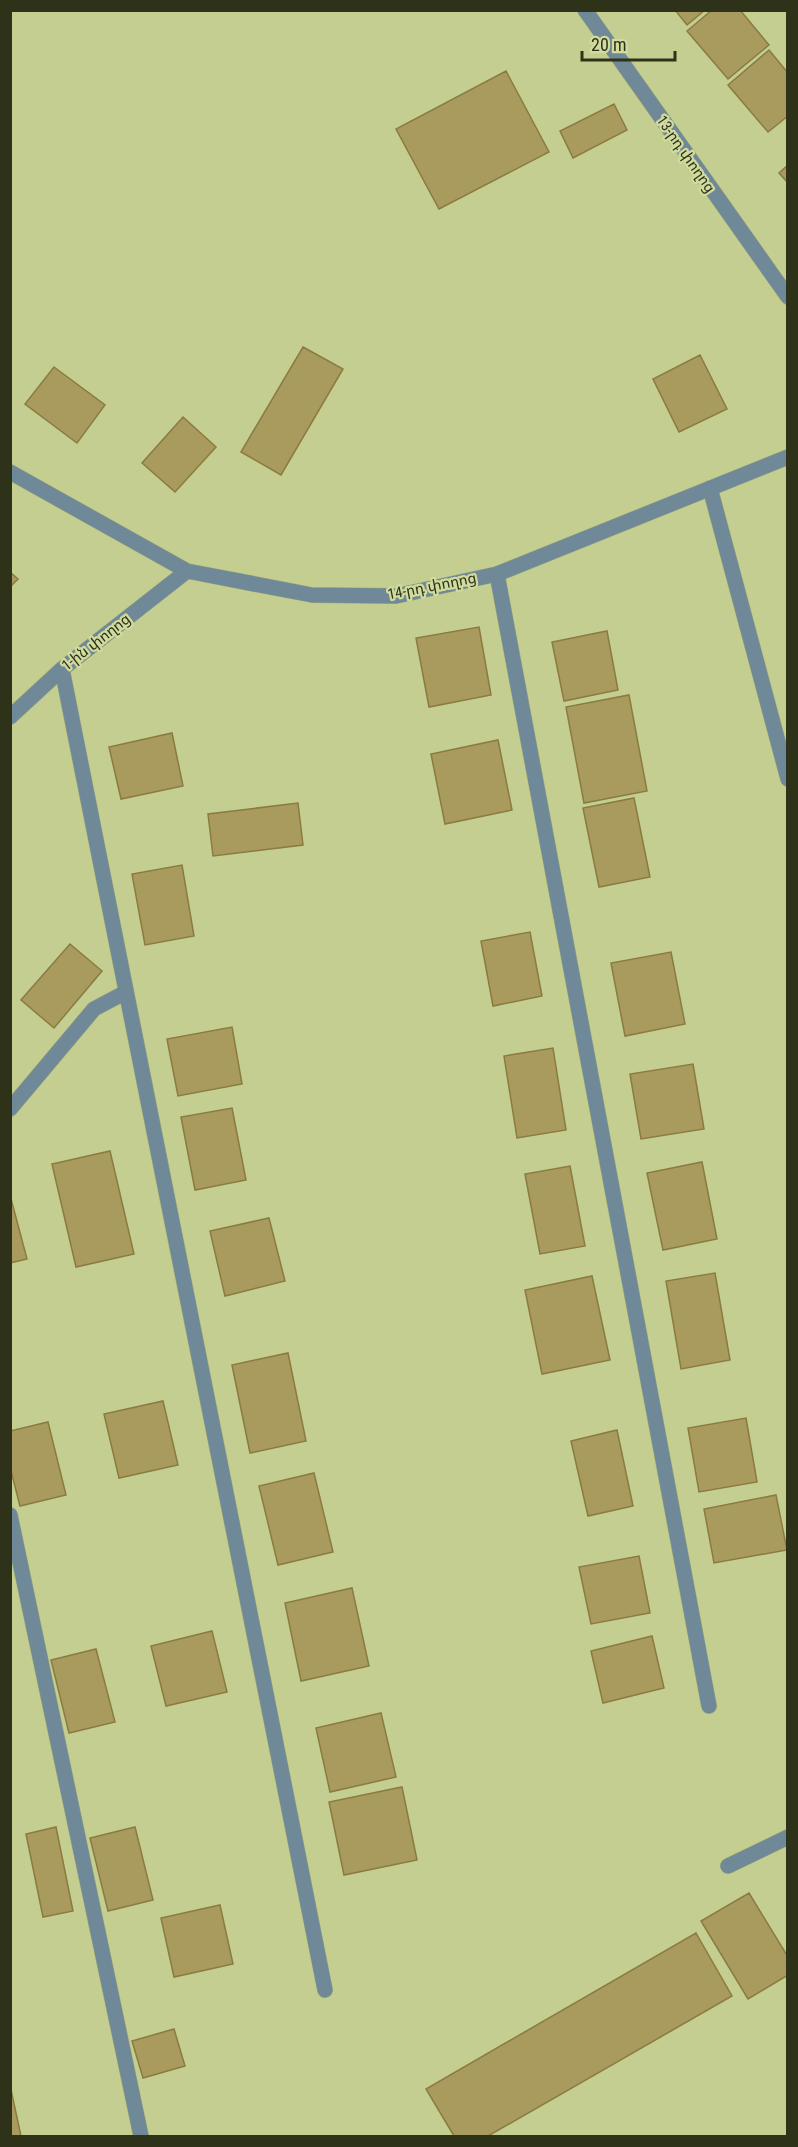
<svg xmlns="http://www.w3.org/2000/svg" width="798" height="2147" viewBox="0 0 798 2147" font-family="'Roboto Condensed','Noto Sans Armenian',sans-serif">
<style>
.building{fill:#a99a5e;stroke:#8a7b40;stroke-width:1.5}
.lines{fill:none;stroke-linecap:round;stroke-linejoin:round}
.minor-casing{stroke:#a2ac76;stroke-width:16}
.minor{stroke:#708998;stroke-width:15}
.labels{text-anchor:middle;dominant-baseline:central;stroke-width:4.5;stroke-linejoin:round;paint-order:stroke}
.street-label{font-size:15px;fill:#2e3219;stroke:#d0db9d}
</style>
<rect width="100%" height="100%" fill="#c3ce90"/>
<path class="building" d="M675,10H705L687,25Z
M712,10H740L769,45L728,79L687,31Z
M769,50L788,73V116L768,132L728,85Z
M506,71L549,152L439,209L396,129Z
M614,104L627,130L573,158L560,131Z
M788,165V183L779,173Z
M303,347L343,369L281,475L241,452Z
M700,355L727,409L679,432L653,379Z
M54,367L105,405L77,443L25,404Z
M183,417L216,447L175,492L142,463Z
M10,572L18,579L10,587Z
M479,627L491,695L429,707L416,638Z
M607,631L618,690L564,701L552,642Z
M629,695L647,791L584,803L566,707Z
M172,733L183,786L121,799L109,747Z
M498,740L512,810L445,824L431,754Z
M634,798L650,877L599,887L583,808Z
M298,803L303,845L213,856L208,814Z
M182,865L194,936L145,945L132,874Z
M530,932L542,996L493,1006L481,941Z
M70,944L102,971L54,1028L21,1000Z
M671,952L685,1024L625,1036L611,963Z
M232,1027L242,1084L178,1096L167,1039Z
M553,1048L566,1130L517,1138L504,1056Z
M693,1064L704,1129L641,1139L630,1074Z
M232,1108L246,1180L195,1190L181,1117Z
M110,1151L134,1254L76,1267L52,1164Z
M702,1162L717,1239L663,1250L647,1173Z
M570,1166L585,1246L540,1254L525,1174Z
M10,1195L27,1259L10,1263Z
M269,1218L285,1281L225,1296L210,1231Z
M715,1273L730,1360L681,1369L666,1281Z
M592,1276L610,1360L542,1374L525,1290Z
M288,1353L306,1441L250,1453L232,1365Z
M163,1401L178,1465L119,1478L104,1414Z
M746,1418L757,1482L699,1492L688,1428Z
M48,1422L66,1495L20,1506L10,1467V1431Z
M617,1430L633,1506L588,1516L571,1441Z
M314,1473L333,1552L278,1565L259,1486Z
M776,1495L787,1550L714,1563L704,1509Z
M639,1556L650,1613L591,1624L579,1567Z
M352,1588L369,1666L301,1681L285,1603Z
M212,1631L227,1692L166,1706L151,1646Z
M652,1636L664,1688L603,1703L591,1651Z
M96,1649L115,1722L69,1733L51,1660Z
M381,1713L396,1777L330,1792L316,1728Z
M402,1787L417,1860L344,1875L329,1802Z
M56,1827L73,1911L43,1917L26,1834Z
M135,1827L153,1900L108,1911L90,1838Z
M749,1893L788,1957V1975L748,1999L701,1921Z
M220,1905L233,1964L174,1977L161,1918Z
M696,1933L732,1996L488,2136H454L426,2089Z
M174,2029L185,2066L143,2078L132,2041Z
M10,2085L21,2136H10Z"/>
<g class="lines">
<g class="minor-casing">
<path id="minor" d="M585,10L788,297
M10,472L187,571L312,595L396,596L497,574L788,457
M710,488L788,779
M497,574L709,1706
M62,669L325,1990
M10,717L62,669L187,571
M10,1109L94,1009L126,992
M10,1515L141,2136
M728,1866L788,1837"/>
</g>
<use href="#minor" class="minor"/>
</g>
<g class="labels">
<g class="street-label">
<text transform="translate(686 154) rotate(55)">13-րդ փողոց</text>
<text transform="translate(432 586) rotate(-11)">14-րդ փողոց</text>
<text transform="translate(96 642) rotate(-38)">1-ին փողոց</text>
</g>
</g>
<rect width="798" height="2147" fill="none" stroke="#2e3219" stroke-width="24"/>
<path d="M582 51v9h93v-9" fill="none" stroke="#2e3219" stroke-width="3"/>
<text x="591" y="51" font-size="18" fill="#2e3219" stroke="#d0db9d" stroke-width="4.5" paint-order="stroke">20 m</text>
</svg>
